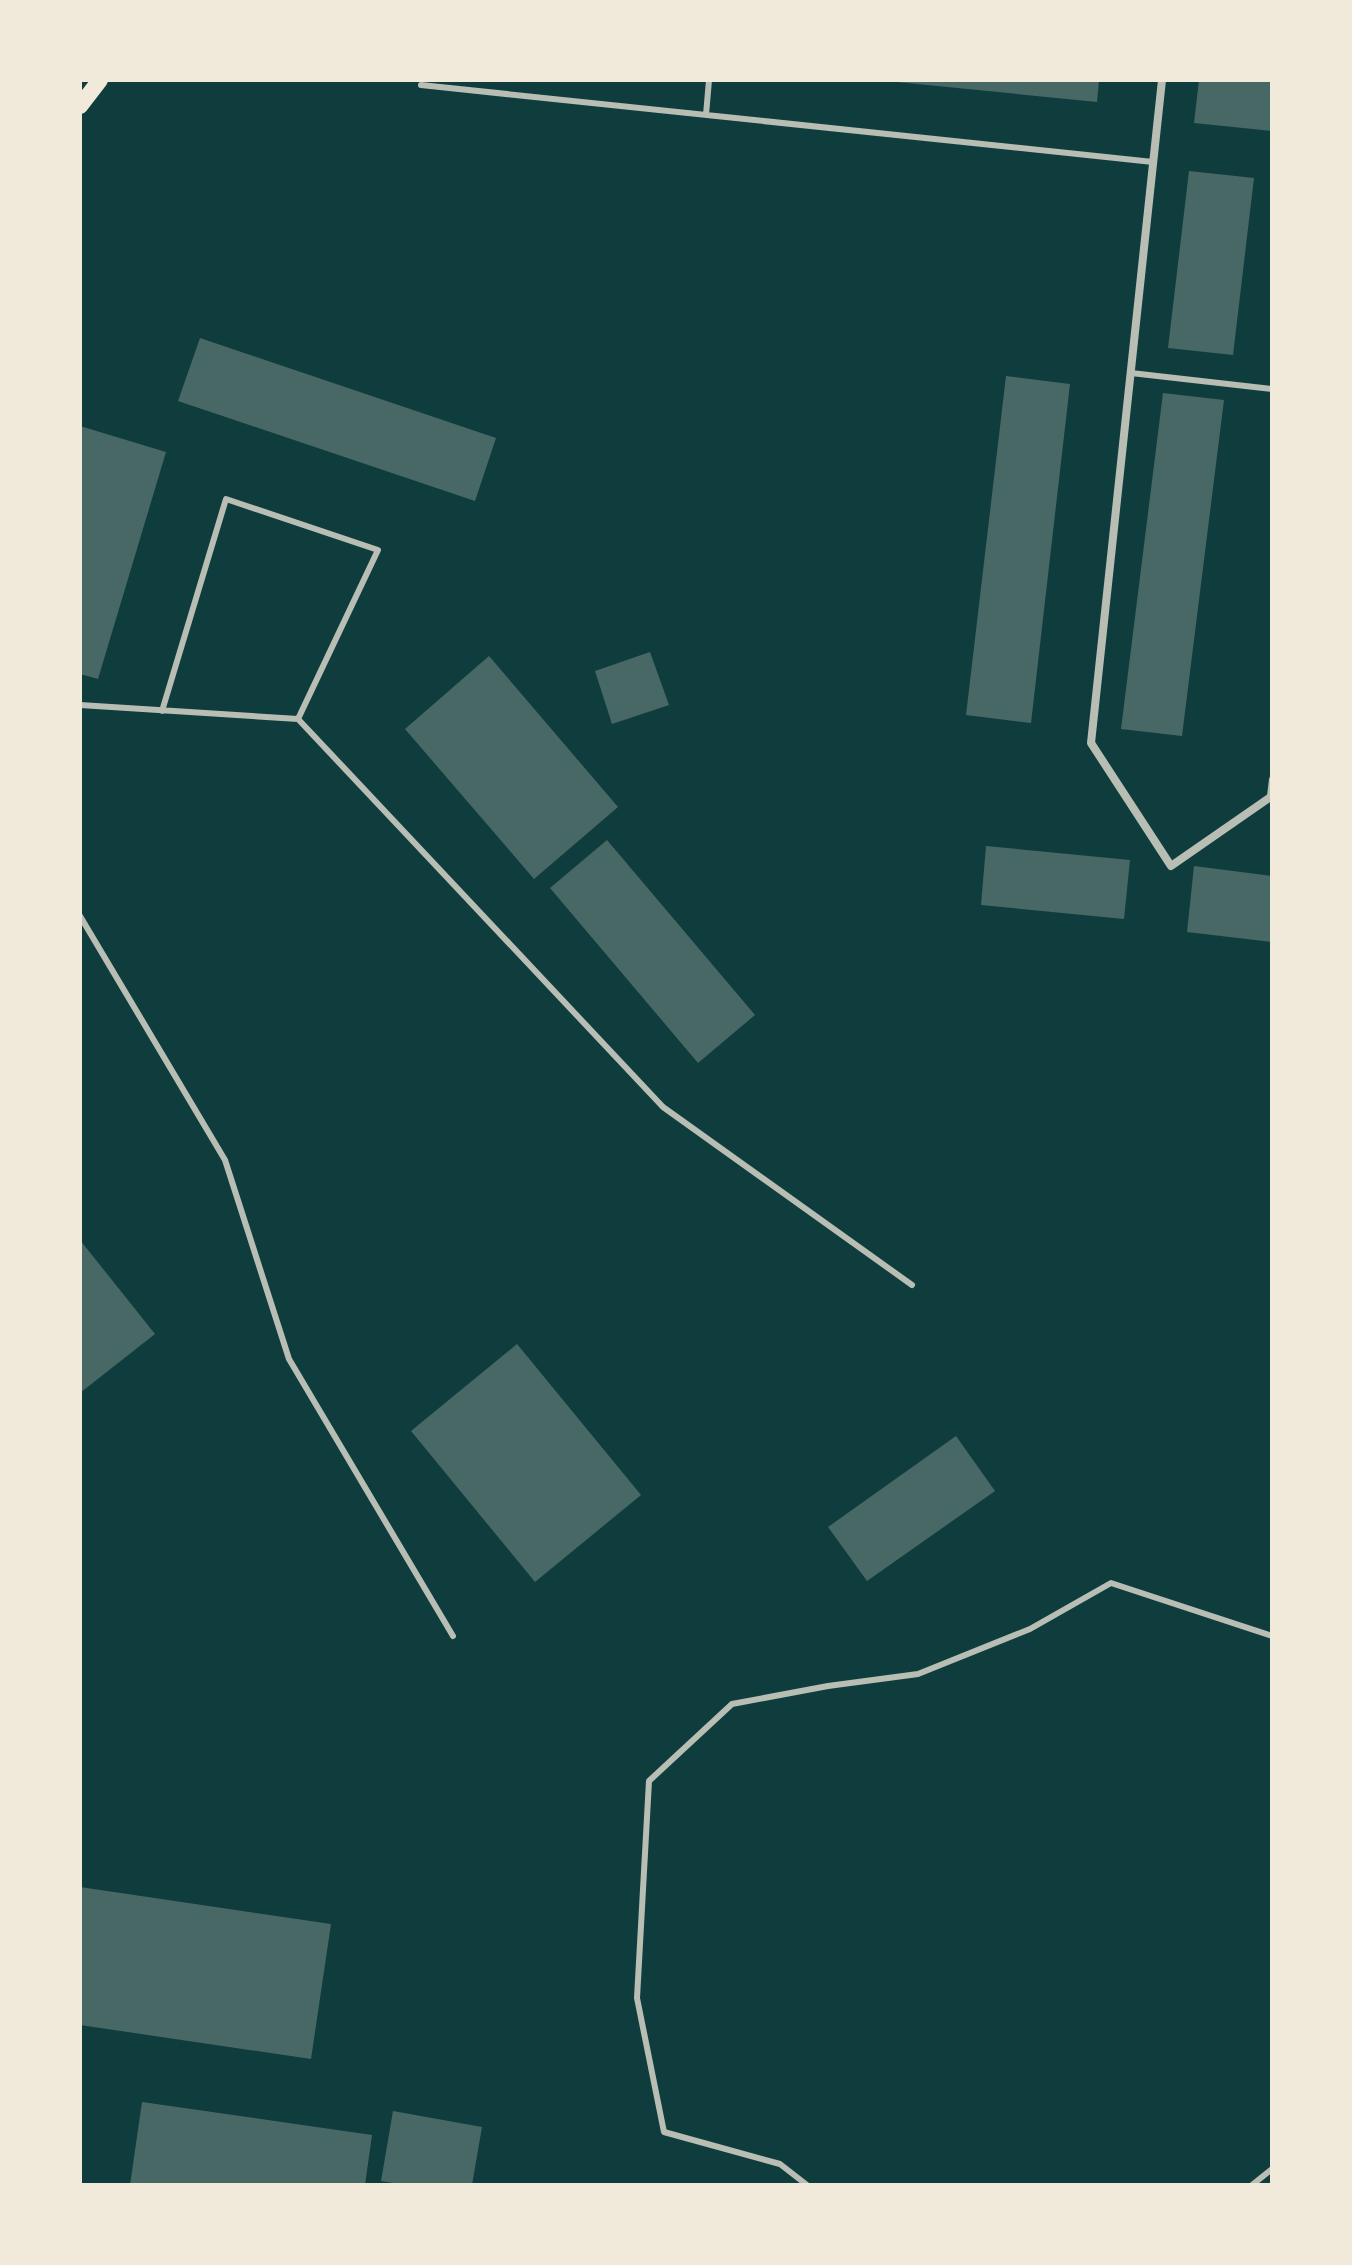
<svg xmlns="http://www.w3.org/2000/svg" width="1352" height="2265" viewBox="0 0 1352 2265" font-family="'Sofia Sans Condensed',sans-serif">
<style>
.building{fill:#486865}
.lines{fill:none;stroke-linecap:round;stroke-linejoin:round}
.service{stroke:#b8beb3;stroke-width:6}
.minor{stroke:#b8beb3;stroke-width:8}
.secondary{stroke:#f1e9da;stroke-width:16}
</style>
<rect width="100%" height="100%" fill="#0f3d3e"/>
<path class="building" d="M897,80H1099L1097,102L897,82Z
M1199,80H1272V131L1194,123Z
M1189,171L1254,178L1233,355L1168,348Z
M200,338L496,438L475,501L178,401Z
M1006,376L1070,384L1031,723L966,715Z
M1163,393L1224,400L1182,736L1121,729Z
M80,426L166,452L98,679L80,674Z
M650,652L669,705L612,724L595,671Z
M489,656L618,807L534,879L405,729Z
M607,840L755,1015L698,1063L550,888Z
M986,846L1130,860L1124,919L981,905Z
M1194,866L1272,876V942L1187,932Z
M80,1240L155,1334L80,1393Z
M517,1344L641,1495L535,1582L411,1431Z
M956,1436L995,1491L867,1581L828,1527Z
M80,1887L331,1924L311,2059L80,2025Z
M142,2102L372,2135L365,2185H130Z
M393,2111L482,2127L472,2185H406L381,2181Z"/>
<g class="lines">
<path class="service" d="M421,85L1153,162
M706,115L709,80
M1131,373L1272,389
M80,705L298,719L663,1107L912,1285
M162,711L226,499L378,550L298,719
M1270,796L1272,779
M80,916L225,1160L289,1359L453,1636
M807,2185L780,2164L664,2132L637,1998L649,1781L732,1704L828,1686L918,1674L1030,1629L1111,1583L1272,1636
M1252,2185L1272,2169"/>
<path class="minor" d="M1162,80L1091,743L1171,866L1272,796"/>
<path class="secondary" d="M80,106L100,80"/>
</g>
<rect width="1352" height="2265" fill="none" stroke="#f1e9da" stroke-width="164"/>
</svg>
